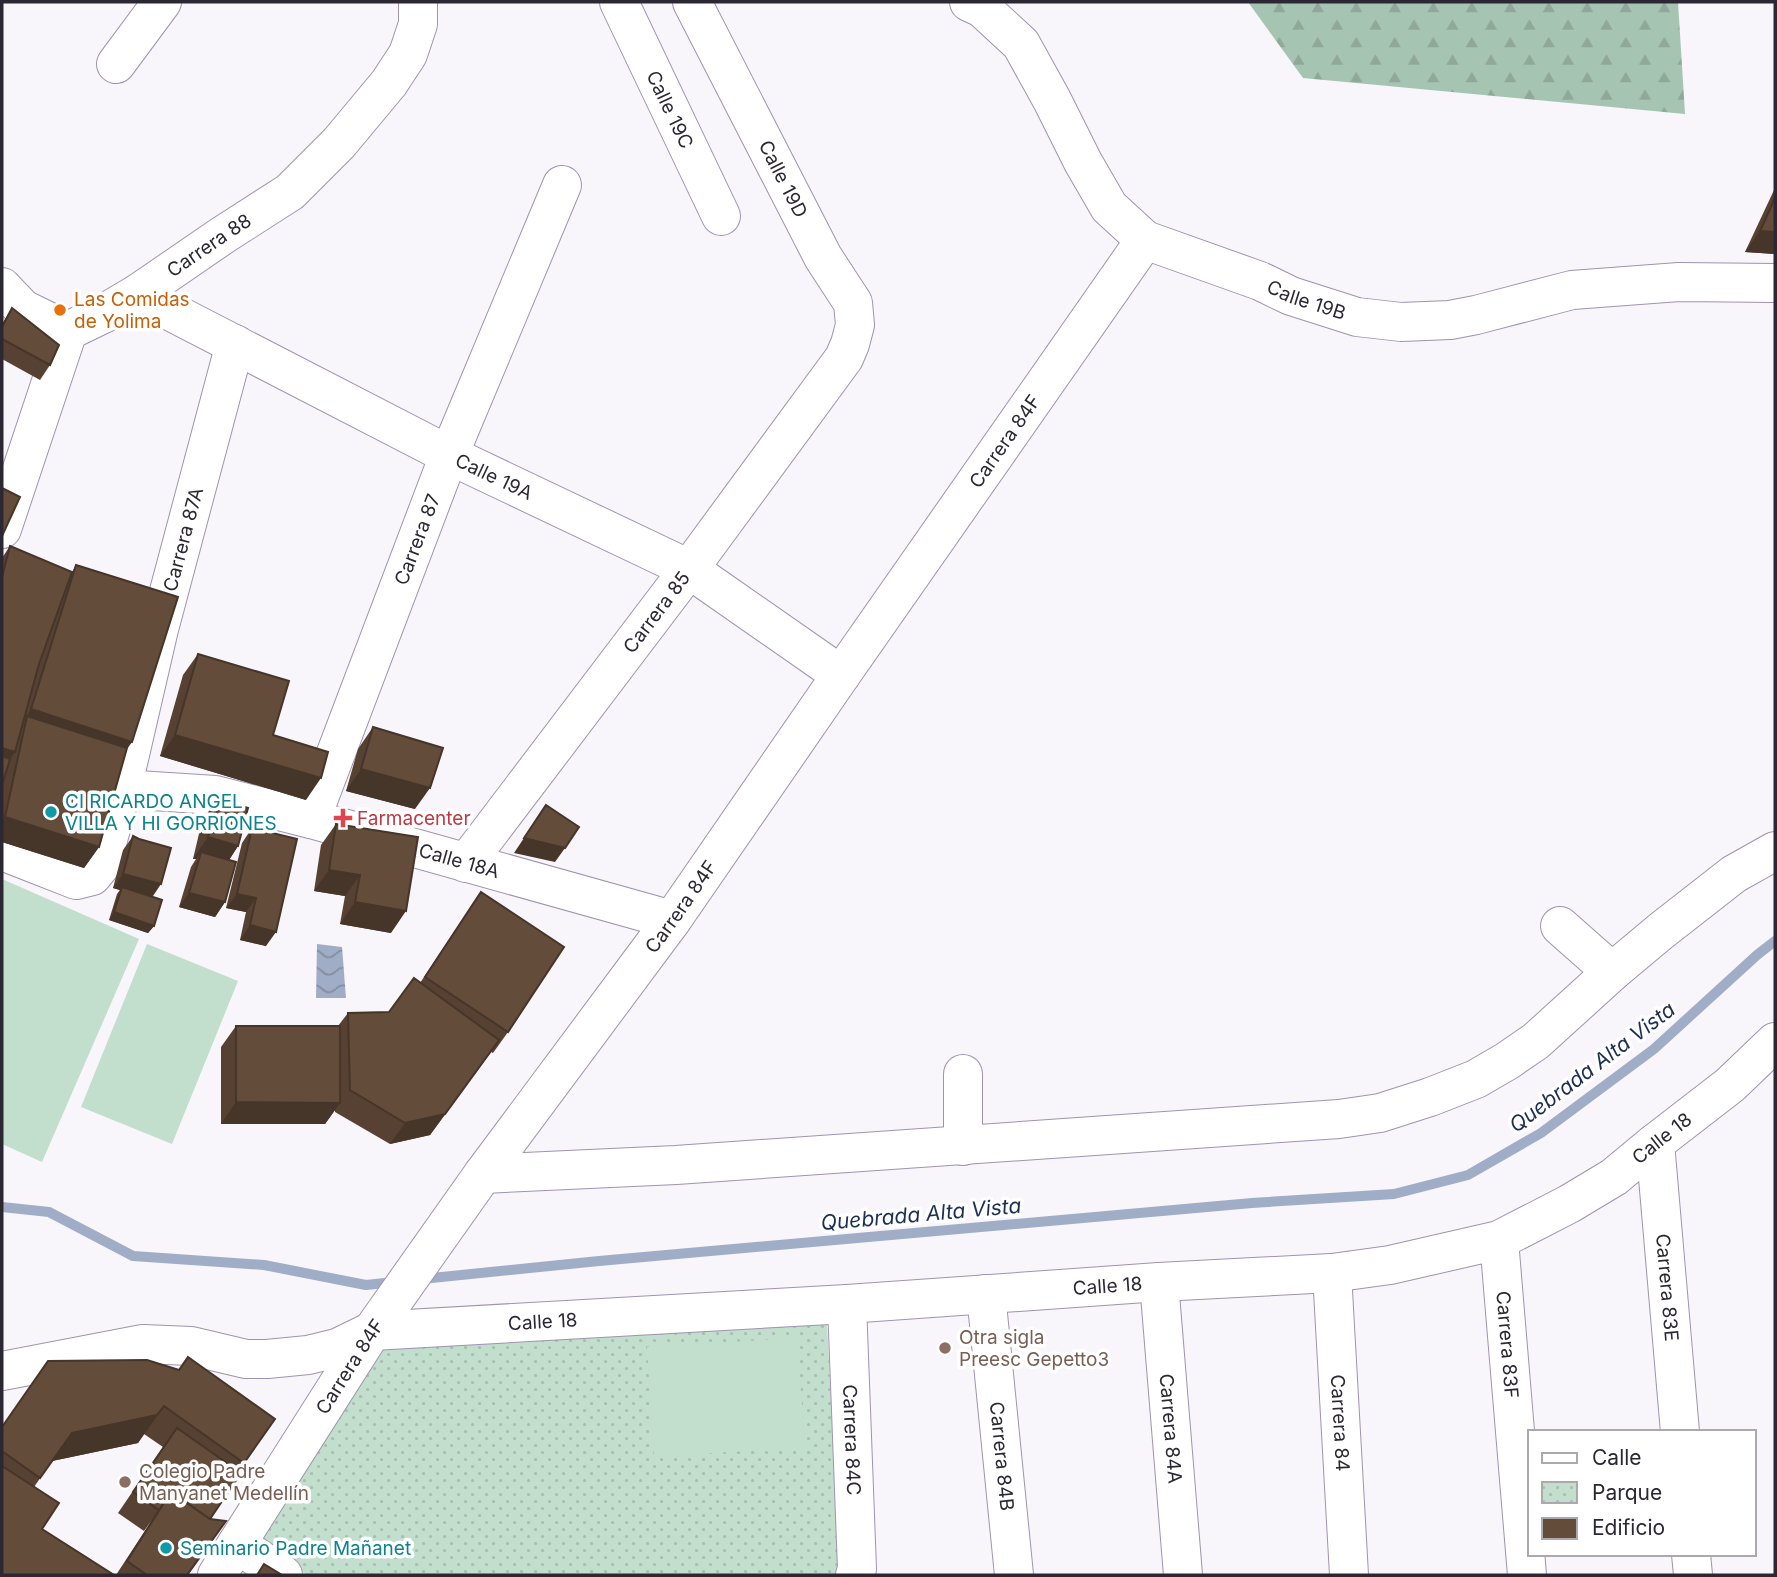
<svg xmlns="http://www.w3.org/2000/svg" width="1777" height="1577" viewBox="0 0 1777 1577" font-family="Inter,sans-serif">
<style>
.forest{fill:url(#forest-firs)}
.park{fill:url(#park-dots)}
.garden{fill:#c2decd}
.water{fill:url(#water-waves)}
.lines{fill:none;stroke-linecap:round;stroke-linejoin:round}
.stream{stroke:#a0adc7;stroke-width:10}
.minor-casing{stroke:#9f93b0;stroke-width:40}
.minor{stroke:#fff;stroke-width:38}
.wall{fill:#564132}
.shaded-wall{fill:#463529}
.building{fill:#644c3a;stroke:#463529;stroke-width:2}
.food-dot{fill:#e8710a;stroke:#fff;stroke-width:2.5}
.culture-dot{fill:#0f9aa8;stroke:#fff;stroke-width:2.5}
.health-dot{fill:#e0444e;stroke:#fff;stroke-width:2.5}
.education-dot{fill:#8d6e63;stroke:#fff;stroke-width:2.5}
.labels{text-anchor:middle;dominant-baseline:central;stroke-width:7;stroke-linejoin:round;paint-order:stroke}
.street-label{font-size:19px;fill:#2c2833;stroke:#fff}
.food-label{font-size:19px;fill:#c56008;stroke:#fff;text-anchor:start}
.culture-label{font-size:19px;fill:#0d838f;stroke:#fff;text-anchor:start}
.health-label{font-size:19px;fill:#be3a42;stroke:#fff;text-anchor:start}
.education-label{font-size:19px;fill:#785e54;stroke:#fff;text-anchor:start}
.water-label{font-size:21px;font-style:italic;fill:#1d2e53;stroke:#fff}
</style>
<defs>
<pattern id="forest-firs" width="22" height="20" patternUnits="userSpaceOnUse" patternTransform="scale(1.75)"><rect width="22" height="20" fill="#a6c4b2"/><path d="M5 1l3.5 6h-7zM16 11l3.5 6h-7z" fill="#8fa89a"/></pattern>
<pattern id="park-dots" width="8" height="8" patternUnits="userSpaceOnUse" patternTransform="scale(1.75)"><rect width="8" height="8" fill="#c2decd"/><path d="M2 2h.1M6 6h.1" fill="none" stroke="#a7beb0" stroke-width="1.8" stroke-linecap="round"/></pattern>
<pattern id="water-waves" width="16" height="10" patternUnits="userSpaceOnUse" patternTransform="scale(1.75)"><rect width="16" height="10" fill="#a0adc7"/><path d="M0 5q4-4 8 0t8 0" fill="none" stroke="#838da2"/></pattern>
</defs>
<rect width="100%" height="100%" fill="#f8f5fb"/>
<path class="forest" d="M1248,2H1678L1685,114L1303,78Z"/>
<path class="park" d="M827,1323L840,1575H307L257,1541L382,1347Z"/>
<path class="garden" d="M2,879L139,939L42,1162L2,1144Z
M147,944L238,981L172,1144L81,1107Z
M797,1338L805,1447L654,1457L647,1347Z"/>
<path class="water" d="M317,944L342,947L346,998H316Z"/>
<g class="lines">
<path class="stream" d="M2,1207L49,1212L133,1256L264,1265L366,1285L394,1282
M422,1279L599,1261L1252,1203L1394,1194L1468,1175L1541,1133L1654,1049L1757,955L1775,941"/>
<g class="minor-casing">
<g id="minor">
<path id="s1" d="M619,2L721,216"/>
<path id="s2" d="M969,2L982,8L1021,44L1052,100L1083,162L1109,207L1145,240L1260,281L1291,296L1357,317L1401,322L1450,320L1476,315L1572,290L1679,282L1775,283"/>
<path d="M116,64L162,2"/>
<path d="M2,287L23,309L68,331"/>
<path id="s3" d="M137,294L449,455L689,569L841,675"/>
<path id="s4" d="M2,529L68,331L103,314L137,294L223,235L290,192L339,143L389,83L408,54L418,24V2"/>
<path id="s5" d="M122,789L215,795L311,819L672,920"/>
<path id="s6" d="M311,819L449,455L562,185"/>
<path id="s7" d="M2,851L76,880L92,876L101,865L122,789L159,629L235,344"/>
<path id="s8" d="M466,863L689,569L844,358L850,344L855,325L853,303L823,257L692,2"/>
<path d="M1560,926L1612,972"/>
<path d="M963,1074V1146"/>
<path id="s9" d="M1655,1143L1680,1432"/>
<path d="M483,1174L676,1165L1339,1119L1380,1113L1430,1097L1476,1079L1507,1061L1536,1041L1612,972L1661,931L1734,874L1775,851"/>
<path id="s10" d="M1499,1240L1527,1575"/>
<path id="s11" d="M1332,1273L1349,1575"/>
<path id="s12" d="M1159,1282L1183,1575"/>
<path id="s13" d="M986,1294L1014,1575"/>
<path id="s14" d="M847,1304L857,1569L855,1575"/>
<path id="s15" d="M2,1371L143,1344L191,1346L246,1359H267L308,1355L337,1348L372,1331L847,1304L1159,1282L1332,1273L1390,1265L1499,1240L1569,1204L1614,1177L1655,1143L1730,1085L1775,1042"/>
<path d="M237,1544L283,1575"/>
<path d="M1691,1554L1693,1575"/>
<path id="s16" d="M217,1575L372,1331L483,1174L672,920L841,675L1145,240"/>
</g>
</g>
<use href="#minor" class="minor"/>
</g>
<path class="wall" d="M1775,188V254L1745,252Z
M12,308L50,365L40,380L2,359V324Z
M10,546L72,572L76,565L132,742L127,748L99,847L84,868L2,842V558Z
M198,654L273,735L306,800L160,756L183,675Z
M373,727L415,809L346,791L358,749Z
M217,799L238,846L229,860L225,902L215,917L179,907L191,867L196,859H193L202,821Z
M336,824L391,933L340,924L345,896L314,891L321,845Z
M252,828L266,946L240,940L246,912L226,908L242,843Z
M133,836L152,897L154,926L148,933L109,920L117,894L120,890L113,888L123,850Z
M481,892L508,1032L493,1053L491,1052L430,1135L390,1144L335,1112V1110L325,1124H221V1047L236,1026H338L348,1013L389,1012L420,983Z
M48,1361L275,1419L238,1471L210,1519L226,1521L188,1575H116L152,1520L144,1531L118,1513L163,1447L144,1434L138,1443L52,1461L34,1487L2,1575V1427Z"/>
<path class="shaded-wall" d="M1760,231L1775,232V254L1745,252Z
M31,709L132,742L112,770L27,716Z
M175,735L321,778L306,800L160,756Z
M2,748L15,752L2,770Z
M361,769L430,788L415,809L346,791Z
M5,817L99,847L84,868L2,842V821Z
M208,837L238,846L224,868L201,852L196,859H193Z
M524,838L565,848L555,862L514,853Z
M329,870L360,875L345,896L314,891Z
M123,874L161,884L151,899L122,887L120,890L113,888Z
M189,893L225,902L215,917L179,907Z
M237,894L256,898L246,912L226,908Z
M355,902L406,911L391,933L340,924Z
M114,912L154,926L148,933L109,920Z
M250,925L276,932L266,946L240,940Z
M499,1040L430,1135L390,1144L405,1123Z
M236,1102L340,1103L325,1124H221Z
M164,1406L138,1443L52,1461L72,1433Z"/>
<path class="building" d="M1775,198V232L1760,231Z
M12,308L59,345L50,365L2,339V327Z
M2,488L20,497L2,536Z
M10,546L72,572L39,664L15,752L2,748V577Z
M76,565L178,597L132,742L31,709Z
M198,654L289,681L273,735L328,752L321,778L175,735Z
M27,716L127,748L99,847L5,817Z
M373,727L443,748L430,788L361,769Z
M2,756L10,759L2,785Z
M217,799L248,808L238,846L208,837Z
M546,805L579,827L565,848L524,838Z
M336,824L418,837L406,911L355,902L360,875L329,870Z
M252,828L297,839L276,932L250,925L256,898L237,894Z
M133,836L139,839L171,848L161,884L123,874Z
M201,852L236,862L225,902L189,893Z
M122,887L162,900L154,926L114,912Z
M481,892L564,947L508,1032L425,977Z
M414,978L499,1040L445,1114L405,1123L350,1090L348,1013L389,1012Z
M236,1026H340V1103L236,1102Z
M188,1357L275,1419L244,1463L164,1406L157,1415L72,1433L40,1478L2,1451V1427L48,1361L147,1360L179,1370Z
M177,1428L241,1473L210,1519L171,1492L159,1510L133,1492Z
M2,1466L59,1503L42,1529L114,1575H2Z
M171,1492L210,1519L226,1521L187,1575H147L127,1561Z
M264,1564L282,1575H257Z"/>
<circle class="food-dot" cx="60" cy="310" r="7"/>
<g class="culture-dot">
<circle cx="51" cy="812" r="7"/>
<circle cx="166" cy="1548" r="7"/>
</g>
<path class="health-dot" d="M339.5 807.5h7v7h7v7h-7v7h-7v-7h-7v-7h7z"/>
<g class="education-dot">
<circle cx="945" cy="1348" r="7"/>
<circle cx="125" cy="1482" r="7"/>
</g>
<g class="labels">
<g class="street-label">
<text stroke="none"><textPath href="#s1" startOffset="119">Calle 19C</textPath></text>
<text transform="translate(783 179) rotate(63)">Calle 19D</text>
<text stroke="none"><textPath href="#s4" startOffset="374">Carrera 88</textPath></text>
<text stroke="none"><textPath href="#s2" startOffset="474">Calle 19B</textPath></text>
<text stroke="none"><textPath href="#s16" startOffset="1381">Carrera 84F</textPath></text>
<text stroke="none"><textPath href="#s3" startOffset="401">Calle 19A</textPath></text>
<text stroke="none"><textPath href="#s7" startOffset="446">Carrera 87A</textPath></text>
<text stroke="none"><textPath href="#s6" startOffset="299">Carrera 87</textPath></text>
<text stroke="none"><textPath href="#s8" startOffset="315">Carrera 85</textPath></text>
<text stroke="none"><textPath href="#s5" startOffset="346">Calle 18A</textPath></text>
<text stroke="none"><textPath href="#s16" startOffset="814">Carrera 84F</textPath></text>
<text stroke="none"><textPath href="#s15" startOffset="1704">Calle 18</textPath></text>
<text stroke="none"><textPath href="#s15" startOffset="1116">Calle 18</textPath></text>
<text stroke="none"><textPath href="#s9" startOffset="145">Carrera 83E</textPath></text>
<text stroke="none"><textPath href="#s15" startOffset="550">Calle 18</textPath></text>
<text stroke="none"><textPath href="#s10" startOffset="105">Carrera 83F</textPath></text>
<text stroke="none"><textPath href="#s16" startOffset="247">Carrera 84F</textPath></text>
<text stroke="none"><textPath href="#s11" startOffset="150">Carrera 84</textPath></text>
<text stroke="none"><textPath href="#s12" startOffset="147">Carrera 84A</textPath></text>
<text stroke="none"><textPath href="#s14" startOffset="136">Carrera 84C</textPath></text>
<text stroke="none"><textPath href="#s13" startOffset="163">Carrera 84B</textPath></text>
</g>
<g class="food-label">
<text x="74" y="299">Las Comidas<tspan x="74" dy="22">de Yolima</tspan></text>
</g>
<g class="culture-label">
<text x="65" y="801">CI RICARDO ANGEL<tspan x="65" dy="22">VILLA Y HI GORRIONES</tspan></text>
<text x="180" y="1548">Seminario Padre Mañanet</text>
</g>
<g class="health-label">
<text x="357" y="818">Farmacenter</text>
</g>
<g class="education-label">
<text x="959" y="1337">Otra sigla<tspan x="959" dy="22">Preesc Gepetto3</tspan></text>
<text x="139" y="1471">Colegio Padre<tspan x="139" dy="22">Manyanet Medellín</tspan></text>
</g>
<g class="water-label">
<text transform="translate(1592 1067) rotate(-37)">Quebrada Alta Vista</text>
<text transform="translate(921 1214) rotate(-5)">Quebrada Alta Vista</text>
</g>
</g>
<rect width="1777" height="1577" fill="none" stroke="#2c2833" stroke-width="7"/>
<rect x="1528" y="1430" width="228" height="126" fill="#ffffff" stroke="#aba9ad" stroke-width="2"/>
<rect x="1542" y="1453" width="35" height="10" fill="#ffffff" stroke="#aba9ad" stroke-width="2"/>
<text x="1592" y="1465" font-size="21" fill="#2c2833">Calle</text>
<rect x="1542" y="1482" width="35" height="21" fill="url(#park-dots)" stroke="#aba9ad" stroke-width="2"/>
<text x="1592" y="1500" font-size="21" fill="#2c2833">Parque</text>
<rect x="1542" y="1518" width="35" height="21" fill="#644c3a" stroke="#aba9ad" stroke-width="2"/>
<text x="1592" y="1535" font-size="21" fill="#2c2833">Edificio</text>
</svg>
